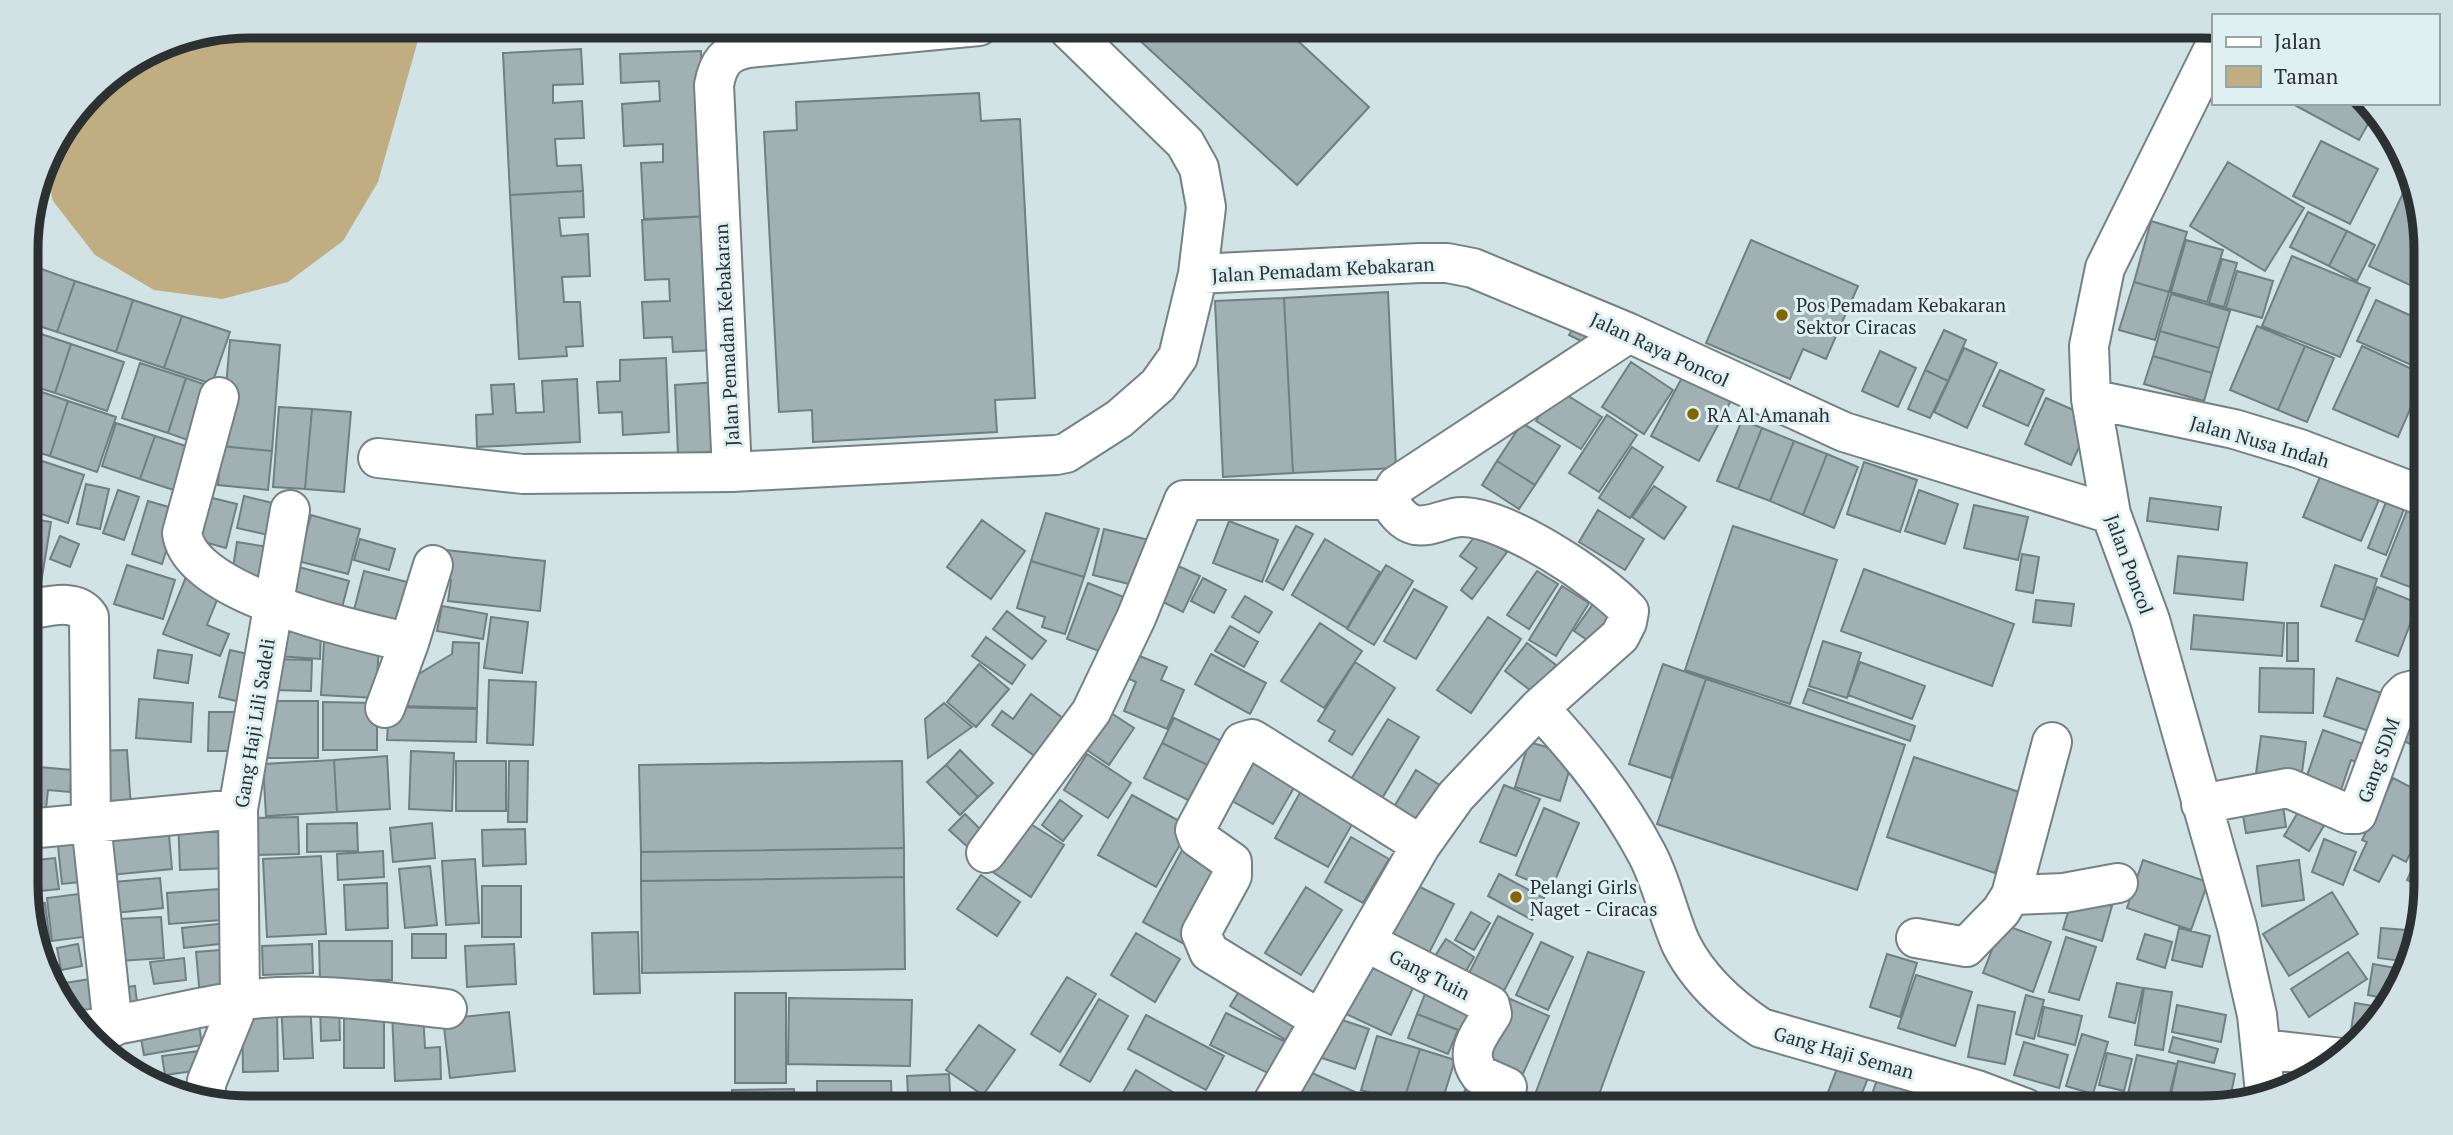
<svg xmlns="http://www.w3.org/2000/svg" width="2453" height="1135" viewBox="0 0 2453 1135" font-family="'PT Serif',serif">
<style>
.green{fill:#c0ae82}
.building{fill:#a0b0b3;stroke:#6f7f82;stroke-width:2}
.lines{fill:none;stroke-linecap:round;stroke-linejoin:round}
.minor-casing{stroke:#728285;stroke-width:42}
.minor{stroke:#fff;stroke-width:38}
.poi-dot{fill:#846500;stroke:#dff0f3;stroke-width:2.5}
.labels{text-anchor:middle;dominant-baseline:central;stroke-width:6;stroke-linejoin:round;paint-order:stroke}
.street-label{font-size:19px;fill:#2b3133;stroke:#dff0f3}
.poi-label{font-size:19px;fill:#2b3133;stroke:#dff0f3;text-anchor:start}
.rim{fill:none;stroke:#2b3133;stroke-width:9}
</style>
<rect width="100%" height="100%" fill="#d2e3e6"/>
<path class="green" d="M250,26H422L378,182L343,241L288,282L222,299L154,290L95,255L53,201L45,167L49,151L102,82L165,43Z"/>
<path class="building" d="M1124,26H1282L1369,107L1297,185Z
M581,49L583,84L553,85V103L582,101L584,138L555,139L557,166L581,165L583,191L510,195L503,53Z
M701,51L710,216L644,219L641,163L663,162V144L624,146L622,104L660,101L659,81L621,83L620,54Z
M979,93L981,121L1020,119L1035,398L995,400L997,432L813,442L812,410L779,412L764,132L797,130L796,102Z
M2291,103H2367L2376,110L2359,140Z
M2321,141L2378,169L2350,224L2293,196Z
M2228,162L2304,208L2265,271L2190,226Z
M583,191L584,217L559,218L561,236L588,234L590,276L562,277L564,302H580L583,346L566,347L567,356L519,359L510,195Z
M2403,193L2416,199L2425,221V292L2369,266Z
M2308,212L2347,231L2329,266L2290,247Z
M710,216L716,350L673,352L672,337L644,338L642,302L670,301L669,279L645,280L642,220Z
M2151,221L2187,232L2169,292L2134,282Z
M2347,231L2375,245L2357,281L2329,266Z
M1751,240L1858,286L1826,359L1803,349L1790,379L1706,343Z
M2186,240L2223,250L2207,302L2171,292Z
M2292,256L2370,288L2340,357L2262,326Z
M2222,259L2237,263L2224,307L2209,303Z
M36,267L75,281L57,332L27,322V293Z
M2237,271L2273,281L2262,318L2226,308Z
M75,281L133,300L116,352L57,332Z
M2134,282L2169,292L2155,340L2119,330Z
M1388,292L1396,468L1293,473L1284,298Z
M2171,294L2230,311L2219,348L2160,331Z
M1284,298L1293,473L1223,477L1215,301Z
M133,300L182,316L164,368L116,352Z
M2376,300L2425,322V371L2357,341Z
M182,316L230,332L212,384L164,368Z
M1578,319L1603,332L1595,348L1569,335Z
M2257,326L2305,346L2278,410L2230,390Z
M27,329L35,332L27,354Z
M1944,330L1966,340L1948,381L1925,370Z
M2160,331L2219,348L2212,373L2153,356Z
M35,332L71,344L55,393L27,384V354Z
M230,340L280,345L272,451L221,446Z
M71,344L124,362L107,411L55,393Z
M2305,346L2334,358L2307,422L2278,410Z
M2362,346L2425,375L2398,437L2333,409Z
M1964,348L1997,363L1967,428L1934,412Z
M1880,351L1916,368L1898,407L1862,391Z
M2153,356L2212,373L2204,401L2144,384Z
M666,358L669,432L623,435L622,412L599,413L597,382L620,381V360Z
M1631,362L1673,390L1644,434L1602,407Z
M140,363L186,378L168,433L122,418Z
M1687,368L1735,393L1699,461L1651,436Z
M1925,370L1948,381L1930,418L1908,409Z
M2000,370L2044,390L2028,426L1983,406Z
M186,378L215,388L196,443L168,433Z
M577,379L580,442L477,447L476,415L493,414L491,385L514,384L516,413L544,412L542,381Z
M718,382L722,451L678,454L675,385Z
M27,387L68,401L50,456L27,449Z
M1557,389L1602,417L1581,449L1536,421Z
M2046,398L2092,418L2071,465L2025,444Z
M68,401L116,417L97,472L50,456Z
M279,407L312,409L305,489L273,487Z
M312,409L351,412L344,492L305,489Z
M1607,415L1637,435L1599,492L1569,473Z
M1742,420L1762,428L1738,489L1717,481Z
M116,423L155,436L140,479L102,466Z
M1522,423L1560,446L1535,485L1497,461Z
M1762,428L1794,441L1770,501L1738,489Z
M2425,431L2426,470L2411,463Z
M155,436L201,451L186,494L140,479Z
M1794,441L1827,454L1803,515L1770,501Z
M221,446L272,451L268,490L218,485Z
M1632,447L1663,467L1630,518L1599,498Z
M1827,454L1858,467L1834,528L1803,515Z
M27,456L84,475L68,523L27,509Z
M1497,461L1535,485L1519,509L1482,485Z
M1864,462L1917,480L1900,532L1847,514Z
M2323,470L2381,495L2361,541L2303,517Z
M86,484L109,489L100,529L77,524Z
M1654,486L1686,507L1664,539L1632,517Z
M118,490L139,497L124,540L103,533Z
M1919,490L1958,504L1945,544L1905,531Z
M204,496L237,504L226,548L193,539Z
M244,496L285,506L277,537L237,528Z
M2150,498L2221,507L2218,530L2147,521Z
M148,501L179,510L162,564L132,554Z
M2386,502L2404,509L2386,555L2368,548Z
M1974,505L2028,517L2018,560L1964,548Z
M2408,508L2426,515V569L2418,590L2381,576Z
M1598,510L1644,539L1625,570L1579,542Z
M1046,513L1099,529L1084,577L1031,561Z
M311,515L360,529L348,574L298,561Z
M27,518L51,522L39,595L28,593Z
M982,520L1025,551L991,599L947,567Z
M1229,521L1278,540L1262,582L1213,563Z
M1296,526L1313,534L1283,590L1266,581Z
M1733,526L1837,560L1790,704L1685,670Z
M1104,529L1153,541L1141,587L1093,575Z
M1478,532L1507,552L1472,599L1461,590L1477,568L1460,556Z
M60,536L79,544L70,567L50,559Z
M360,539L395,549L389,570L354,560Z
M1325,539L1380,572L1347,628L1292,595Z
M237,542L274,548L269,579L232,574Z
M446,550L545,561L540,611L448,601L451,580L443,579Z
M2022,554L2039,557L2033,593L2016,590Z
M2178,556L2247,563L2243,600L2174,593Z
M1031,561L1084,577L1065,634L1042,627L1045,617L1017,608Z
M127,565L175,580L163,619L114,604Z
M1176,565L1200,576L1183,612L1159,600Z
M1386,565L1413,581L1374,645L1347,629Z
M2335,565L2377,579L2364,620L2321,606Z
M299,567L349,581L340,615L290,601Z
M1864,569L2014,624L1992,686L1841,631Z
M364,571L411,583L400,626L353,614Z
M1537,571L1558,584L1529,629L1507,615Z
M186,577L221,590L207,625L229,634L220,656L163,634Z
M1203,578L1226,590L1214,613L1191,601Z
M1088,583L1134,601L1112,656L1067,639Z
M1562,586L1589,603L1556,656L1529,640Z
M2377,587L2418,603L2398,656L2356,641Z
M1414,589L1447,607L1416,659L1384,641Z
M1245,596L1272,612L1259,633L1232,617Z
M2036,600L2074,604L2071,626L2033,622Z
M1593,604L1618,621L1599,648L1574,631Z
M442,606L487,614L483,639L437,631Z
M1007,611L1046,641L1032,659L993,629Z
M2194,615L2284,623L2282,656L2191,649Z
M491,617L528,622L522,673L484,668Z
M1488,617L1521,639L1471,713L1437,690Z
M1320,623L1362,651L1324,708L1281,681Z
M2287,623H2298V661H2287Z
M1230,626L1258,642L1244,667L1215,651Z
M278,630L321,632L320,659L277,656Z
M986,637L1025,665L1012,684L972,656Z
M2417,637L2426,638V663L2414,662Z
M1823,641L1861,653L1847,698L1809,686Z
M324,642L379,644L376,698L321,695Z
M453,642L479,643L477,708L400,706L412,678L452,654Z
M1527,643L1556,665L1534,693L1505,671Z
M158,650L192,655L188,683L154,678Z
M230,650L257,656L245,703L219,697Z
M1211,654L1266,683L1250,714L1195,684Z
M1137,655L1167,667L1161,680L1184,690L1167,729L1124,711L1136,682L1127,678Z
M272,659L312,660L311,691L271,690Z
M1355,662L1395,688L1352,755L1329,741L1335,731L1318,721Z
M1860,662L1925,686L1912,719L1848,695Z
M979,664L1009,689L976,727L947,702Z
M1663,664L1706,679L1671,778L1629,764Z
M2260,668L2314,669L2313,713L2259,712Z
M2337,678L2387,695L2375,733L2324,716Z
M1706,679L1905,745L1857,890L1657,824Z
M489,680L536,682L533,745L487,743Z
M1808,689L1915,726L1910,741L1803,703Z
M2421,693L2426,696V752L2398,738Z
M1031,694L1068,722L1040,760L992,725L1002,711L1013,719Z
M139,699L193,703L191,742L136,738Z
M267,701H318V758H267Z
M323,702L377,703V750H323Z
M944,703L972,727L928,758L925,719Z
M389,707L477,709L476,742L387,740Z
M1105,709L1134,728L1109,765L1081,746Z
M209,712H248V751H208Z
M1174,718L1234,747L1222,772L1162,743Z
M1388,719L1419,737L1381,800L1350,781Z
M2323,730L2375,748L2368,766L2351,760L2338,799L2303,787Z
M2261,736L2306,742L2301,780L2256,774Z
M1529,742L1574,755L1560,801L1515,787Z
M1162,743L1222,772L1204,808L1144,778Z
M1248,744L1302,774L1273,824L1220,794Z
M127,750L131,808L98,809L94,751Z
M960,750L993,783L978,797L946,765Z
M411,751L454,753L452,811L409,809Z
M1087,754L1131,783L1108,818L1064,790Z
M387,756L390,809L337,812L334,760Z
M1914,757L2022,793L1995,873L1887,837Z
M334,760L337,812L266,816L263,764Z
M456,761H506V811H456Z
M509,761H528L527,822H508Z
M902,761L904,848L641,852L639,765Z
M946,765L978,797L960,815L927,782Z
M28,766L72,770L70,792L48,790L45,818L28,816Z
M1416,770L1446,789L1421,830L1391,812Z
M2393,778L2426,795L2427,820L2406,862L2393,855L2379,882L2354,870L2367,842L2362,840Z
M1504,785L1540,799L1516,856L1480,842Z
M1302,789L1355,819L1328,867L1275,838Z
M2281,792L2286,827L2246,833L2240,798Z
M1132,795L1190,827L1156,887L1098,855Z
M1060,800L1082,816L1063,841L1042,825Z
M2304,802L2329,817L2309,851L2284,836Z
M1544,808L1579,823L1551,890L1516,875Z
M965,814L985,834L970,849L949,830Z
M227,817L230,868L180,870L178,819Z
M298,817L299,854L254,855L253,818Z
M1021,818L1064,845L1031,897L988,869Z
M357,823L358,851L307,852V824Z
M432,823L435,858L393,862L390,828Z
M168,824L172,869L100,876L95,831Z
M525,829L526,864L483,866L482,830Z
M84,834L89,881L62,884L57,837Z
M1351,837L1389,859L1363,903L1325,882Z
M2324,839L2356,852L2343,885L2312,872Z
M1187,841L1228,863L1184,944L1143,922Z
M904,848V877L641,881V852Z
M383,851L384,877L338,880L337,854Z
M321,856L326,934L267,937L263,859Z
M2418,857L2427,861L2426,889L2407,880Z
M55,858L59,889L31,892L28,861Z
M475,859L479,923L446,925L442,861Z
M2143,860L2208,882L2191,930L2127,908Z
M2299,860L2304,900L2262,906L2257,866Z
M430,866L437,925L405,928L399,869Z
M1499,874L1544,898L1532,920L1488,896Z
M981,875L1020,902L997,936L957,909Z
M904,877L905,969L642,973L641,881Z
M160,878L163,908L105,914L102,883Z
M387,883L388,928L346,930L344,885Z
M1412,883L1454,904L1428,955L1386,934Z
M482,886H521V937H482Z
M1306,887L1342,910L1301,975L1265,953Z
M219,889L222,920L169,924L167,893Z
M2332,892L2358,934L2289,976L2263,934Z
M86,893L91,936L52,941L47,898Z
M2073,895L2112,906L2102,941L2063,929Z
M45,903L50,942L40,944L28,915V906Z
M1471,912L1490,923L1474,950L1455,940Z
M1498,916L1533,934L1504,991L1469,973Z
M161,917L164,958L119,961L118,919Z
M226,923L228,943L184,948L182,928Z
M2002,924L2051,942L2033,992L1983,973Z
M2179,928L2210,936L2202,967L2172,960Z
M2381,928L2406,930L2402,961L2378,958Z
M638,932L640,993L594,994L592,933Z
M1136,933L1180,959L1155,1002L1111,975Z
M412,934H446V958H412Z
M2145,934L2172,942L2165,968L2137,959Z
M2066,937L2096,947L2079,1000L2049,992Z
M1446,939L1474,957L1465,973L1435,956Z
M319,941H392V980H320Z
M1541,942L1573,957L1548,1010L1516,995Z
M78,944L82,966L61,970L57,948Z
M312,944L313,973L263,975L262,946Z
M514,944L516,984L467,987L465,946Z
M232,949L235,994L200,997L196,952Z
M1368,952L1419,975L1391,1035L1340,1011Z
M1588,952L1644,972L1594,1108H1530Z
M2348,952L2367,979L2309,1017L2291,989Z
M1887,954L1917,963L1900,1017L1870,1007Z
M184,958L186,980L154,984L150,962Z
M2373,964L2401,969L2393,1000L2368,995Z
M1916,975L1972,992L1955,1046L1898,1028Z
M1067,977L1096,994L1060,1052L1031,1034Z
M97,978L103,1020L72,1021L58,984Z
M2117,983L2143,988L2135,1023L2109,1017Z
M1429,984L1481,1004L1469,1034L1417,1014Z
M1243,985L1300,1014L1286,1040L1230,1006Z
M135,986L138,1011L113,989Z
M2144,988L2172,992L2163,1050L2135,1045Z
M735,993H786V1083H735Z
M2026,995L2044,1000L2034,1039L2016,1034Z
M789,998L912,1000L910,1066L788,1064Z
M1508,998L1549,1016L1521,1078L1481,1060Z
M1099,999L1128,1016L1090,1082L1060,1065Z
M310,1000L313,1058L284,1059L281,1002Z
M2355,1003L2386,1008L2380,1021L2354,1046L2349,1045Z
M339,1004L340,1040L321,1041L320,1005Z
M344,1004H384V1068H344Z
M1978,1005L2015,1012L2005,1064L1968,1057Z
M2177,1005L2226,1015L2221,1042L2172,1032Z
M2044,1007L2082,1016L2075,1045L2038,1036Z
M242,1008H277L278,1071L243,1072Z
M423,1012L425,1048L440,1047L441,1079L395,1081L392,1013Z
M509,1012L515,1071L450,1078L443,1019Z
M1226,1013L1288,1043L1272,1075L1210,1045Z
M1417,1014L1458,1030L1448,1054L1408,1038Z
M1146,1015L1224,1056L1206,1090L1128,1049Z
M198,1018L202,1045L144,1055L139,1028Z
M1336,1018L1369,1029L1355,1069L1322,1058Z
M979,1025L1015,1050L983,1095L946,1070Z
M2082,1034L2108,1042L2093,1094L2066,1086Z
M1377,1036L1420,1049L1403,1103L1361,1090Z
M2173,1037L2218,1049L2214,1063L2169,1052Z
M2024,1042L2068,1055L2059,1088L2014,1075Z
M1420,1049L1455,1060L1440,1108H1423L1403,1103Z
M206,1050L208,1069L165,1075L162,1056Z
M2107,1053L2132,1059L2124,1091L2099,1085Z
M2137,1055L2177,1064L2169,1097L2160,1094L2158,1105L2127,1098Z
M1840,1061L1870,1073L1856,1108H1822Z
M2178,1061L2235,1074L2229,1104L2217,1108H2168Z
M1882,1066L1933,1084L1924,1108H1867Z
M1303,1069L1371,1099L1367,1108L1285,1109Z
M1136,1070L1181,1097L1174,1109H1138L1120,1098Z
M949,1074L951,1109H918L917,1095H908L907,1076Z
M1469,1078L1494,1108H1459Z
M817,1081H891L892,1109H817Z
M794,1089L795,1109H733L732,1090Z
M716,1098V1109H567V1106Z"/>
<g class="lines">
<g class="minor-casing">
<path id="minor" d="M979,26L748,48C726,52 718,63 714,85L732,472L1056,455L1066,453L1119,419L1158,385L1178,357L1198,274L1206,207L1199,168L1185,143L1065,26
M2213,50L2105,268L2089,346L2091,399L2111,514L2150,620L2237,927L2257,1015L2265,1092
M1198,274L1420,263H1447L1473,268L1629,333L1844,432L2111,514
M219,397L182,533C190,596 356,629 409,643L433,565
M2091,399L2234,429L2300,449L2426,497
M378,458L523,474L732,472
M28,610C47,607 76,597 89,617L91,823L113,1027
M385,708L409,643
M1539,708C1581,753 1618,799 1647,854C1662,882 1668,915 1681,944C1699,980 1728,1006 1761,1028L1977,1090L2025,1108
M2201,804L2288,788L2348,814H2357L2400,698L2406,692L2426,687
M28,829L238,809
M986,853L1091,712L1136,618L1184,500H1389
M2011,895L2064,893L2118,883
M1916,938L1966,947L2001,911L2011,895L2052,742
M1366,942L1490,1005L1492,1014C1479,1035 1463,1052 1480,1075L1507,1087L1503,1108
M1319,1019L1209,952L1201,933L1232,876V862L1198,838L1195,830L1242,742L1252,739L1421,845
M85,1030C136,1023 186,1009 238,1001C307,990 378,1001 447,1009
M2262,1049L2342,1058
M204,1100L207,1081L240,1000L238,809L290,510
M1269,1109L1421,845L1456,796L1539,708L1620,636L1627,622L1629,611C1600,579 1506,517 1462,517C1446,517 1432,528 1415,525C1403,522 1394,510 1389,500L1396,486L1629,333"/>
</g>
<use href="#minor" class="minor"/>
</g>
<g class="poi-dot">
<circle cx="1782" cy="315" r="7"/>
<circle cx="1693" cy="414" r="7"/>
<circle cx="1516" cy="897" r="7"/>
</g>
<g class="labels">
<g class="street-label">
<text transform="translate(1323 269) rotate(-3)">Jalan Pemadam Kebakaran</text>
<text transform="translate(726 335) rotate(-93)">Jalan Pemadam Kebakaran</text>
<text transform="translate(1660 349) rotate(25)">Jalan Raya Poncol</text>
<text transform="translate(2260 441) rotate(16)">Jalan Nusa Indah</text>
<text transform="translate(2130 564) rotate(70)">Jalan Poncol</text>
<text transform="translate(254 723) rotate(-81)">Gang Haji Lili Sadeli</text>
<text transform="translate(2378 760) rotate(-70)">Gang SDM</text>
<text transform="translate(1430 974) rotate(27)">Gang Tuin</text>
<text transform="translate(1844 1052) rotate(16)">Gang Haji Seman</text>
</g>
<g class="poi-label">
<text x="1796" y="304">Pos Pemadam Kebakaran<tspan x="1796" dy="22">Sektor Ciracas</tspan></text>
<text x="1707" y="414">RA Al Amanah</text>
<text x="1530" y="886">Pelangi Girls<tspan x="1530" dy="22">Naget - Ciracas</tspan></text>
</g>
</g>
<path d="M0 0H2453V1135H0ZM250 38H2202A212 212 0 0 1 2414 250V884A212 212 0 0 1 2202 1096H250A212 212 0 0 1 38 884V250A212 212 0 0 1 250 38Z" fill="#d1e1e4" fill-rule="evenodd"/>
<path class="rim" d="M250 38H2202A212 212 0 0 1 2414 250V884A212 212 0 0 1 2202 1096H250A212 212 0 0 1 38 884V250A212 212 0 0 1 250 38Z"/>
<rect x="2212" y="14" width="228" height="91" fill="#dff0f3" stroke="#97a4a6" stroke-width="2"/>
<rect x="2226" y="37" width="35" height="10" fill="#ffffff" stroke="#97a4a6" stroke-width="2"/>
<text x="2274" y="49" font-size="21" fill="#2b3133">Jalan</text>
<rect x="2226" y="66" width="35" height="21" fill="#c0ae82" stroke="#97a4a6" stroke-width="2"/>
<text x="2274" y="84" font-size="21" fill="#2b3133">Taman</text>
</svg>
